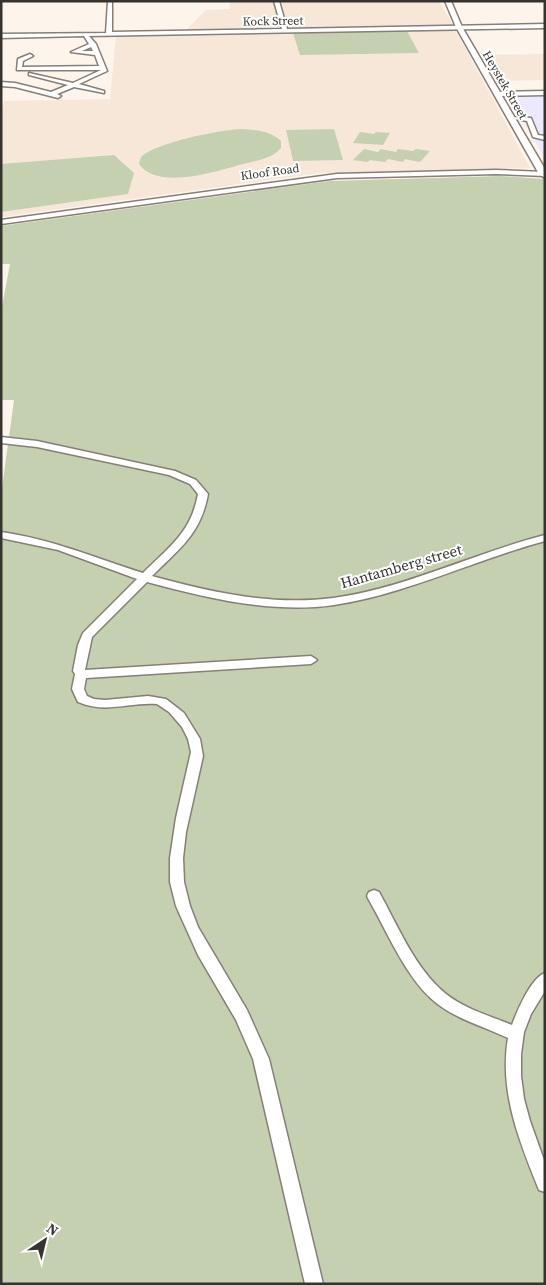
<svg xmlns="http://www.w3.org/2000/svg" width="546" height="1285" viewBox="0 0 546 1285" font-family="'Source Serif 4',serif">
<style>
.built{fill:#f7e7d9}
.medical{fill:#ece9ff}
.green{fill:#c5d0b0}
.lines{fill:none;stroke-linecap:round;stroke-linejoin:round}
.street-casing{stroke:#877e77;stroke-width:3}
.secondary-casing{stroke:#877e77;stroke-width:3}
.street{fill:#fff;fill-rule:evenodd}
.secondary{fill:#fff;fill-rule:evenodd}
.labels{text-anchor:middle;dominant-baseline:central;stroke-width:4;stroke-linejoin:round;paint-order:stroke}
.far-street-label{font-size:12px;fill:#373330;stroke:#fff}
.street-label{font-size:15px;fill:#373330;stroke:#fff}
</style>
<rect width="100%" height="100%" fill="#fdf4ec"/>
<path class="built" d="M229,1H439L453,25L185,31L206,10L230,9Z
M455,29L530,168L320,173L1,217V114L4,101L110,99L116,36Z
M545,54V80L498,81L483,55Z"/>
<path class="medical" d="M510,97H545V159L521,117Z"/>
<path class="green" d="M407,31L419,53L300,55L293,33Z
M243,129C256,130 271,131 281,141V148C272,159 255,161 243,164C217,171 158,191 139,164L141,157C155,143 222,129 243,129Z
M334,129L343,160L293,161L286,130Z
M360,132L374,134L376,132L390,133L383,145L353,143Z
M364,149L378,152L381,149L396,152L398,149L413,151L416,149L430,151L420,162L405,159L403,162L388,159L385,162L370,160L367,162L353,160Z
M114,155L134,173L128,194L1,212V164Z
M501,176L545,179V1284H1V495L14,400H1V312L10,264H1V226L329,181Z"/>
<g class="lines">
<g class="street-casing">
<path id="street" d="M108,1H112V32L282,29L274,1H279L287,29L545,24V28L89,36L96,44L107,71L79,84L104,91V93L74,87L57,94L61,96L58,98L15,87L1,86V82L15,83L51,92L68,85L29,75V73L73,83L101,70H17L18,59L30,54L33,56L23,61L22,67L99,66L95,55L71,52L89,44L84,36L1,38V34L106,33ZM91,47L93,51H82Z
M509,117L531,118L538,135L545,136V140L533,137L527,121L508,118Z
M496,170L543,172L545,176L496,174L337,178L1,224V220L337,174Z
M1,437L37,441L175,471L196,480L208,494C201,534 179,549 152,576C210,592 272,606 333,598C406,588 474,553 545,535V541C474,560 407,594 334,605C272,614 207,598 147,582L92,637L85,670L311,656L317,660L311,664L86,678L84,689L87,696L94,699L105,700L148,696L166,699L184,713L200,739L203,756L186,832L183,858L184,882L190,906L198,927L247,1010L269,1059L323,1284H305L253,1059L236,1020L198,955L176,906L170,882V858L176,818L191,752L188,739L182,727L169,712L157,704C130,702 105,714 78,702L72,689L75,674L73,671L78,645L83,633L137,579L58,550L1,538V532C51,539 95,558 143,573C169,547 191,533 198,494L190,484L169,475L37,447L1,443Z
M374,890L379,892C398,926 415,969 446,994C465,1009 490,1016 512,1025C517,1011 531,978 545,973V991L531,1014L524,1032L521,1054V1076L524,1099L530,1121L545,1163V1192L539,1190C519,1141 499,1091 508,1038C485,1027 459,1020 439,1005C408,983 388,933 369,900L367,896L369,892Z"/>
</g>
<g class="secondary-casing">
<path id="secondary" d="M445,1H451L462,27L500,92L545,91V95L502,96L545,169V178L539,174L456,27Z"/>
</g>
<use href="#street" class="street"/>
<use href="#secondary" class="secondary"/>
</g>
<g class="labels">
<g class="far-street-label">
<text transform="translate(273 21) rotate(-1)">Kock Street</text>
<text transform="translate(505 85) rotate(60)">Heystek Street</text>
<text transform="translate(270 172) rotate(-8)">Kloof Road</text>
</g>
<g class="street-label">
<text transform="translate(401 566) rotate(-16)">Hantamberg street</text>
</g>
</g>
<rect width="546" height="1285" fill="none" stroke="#373330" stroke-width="5"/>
<g transform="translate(45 1240) rotate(35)" stroke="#ffffff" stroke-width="4" paint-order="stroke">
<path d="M0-4L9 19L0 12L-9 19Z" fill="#373330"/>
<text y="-8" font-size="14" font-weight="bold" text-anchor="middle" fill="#373330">N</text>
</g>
</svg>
